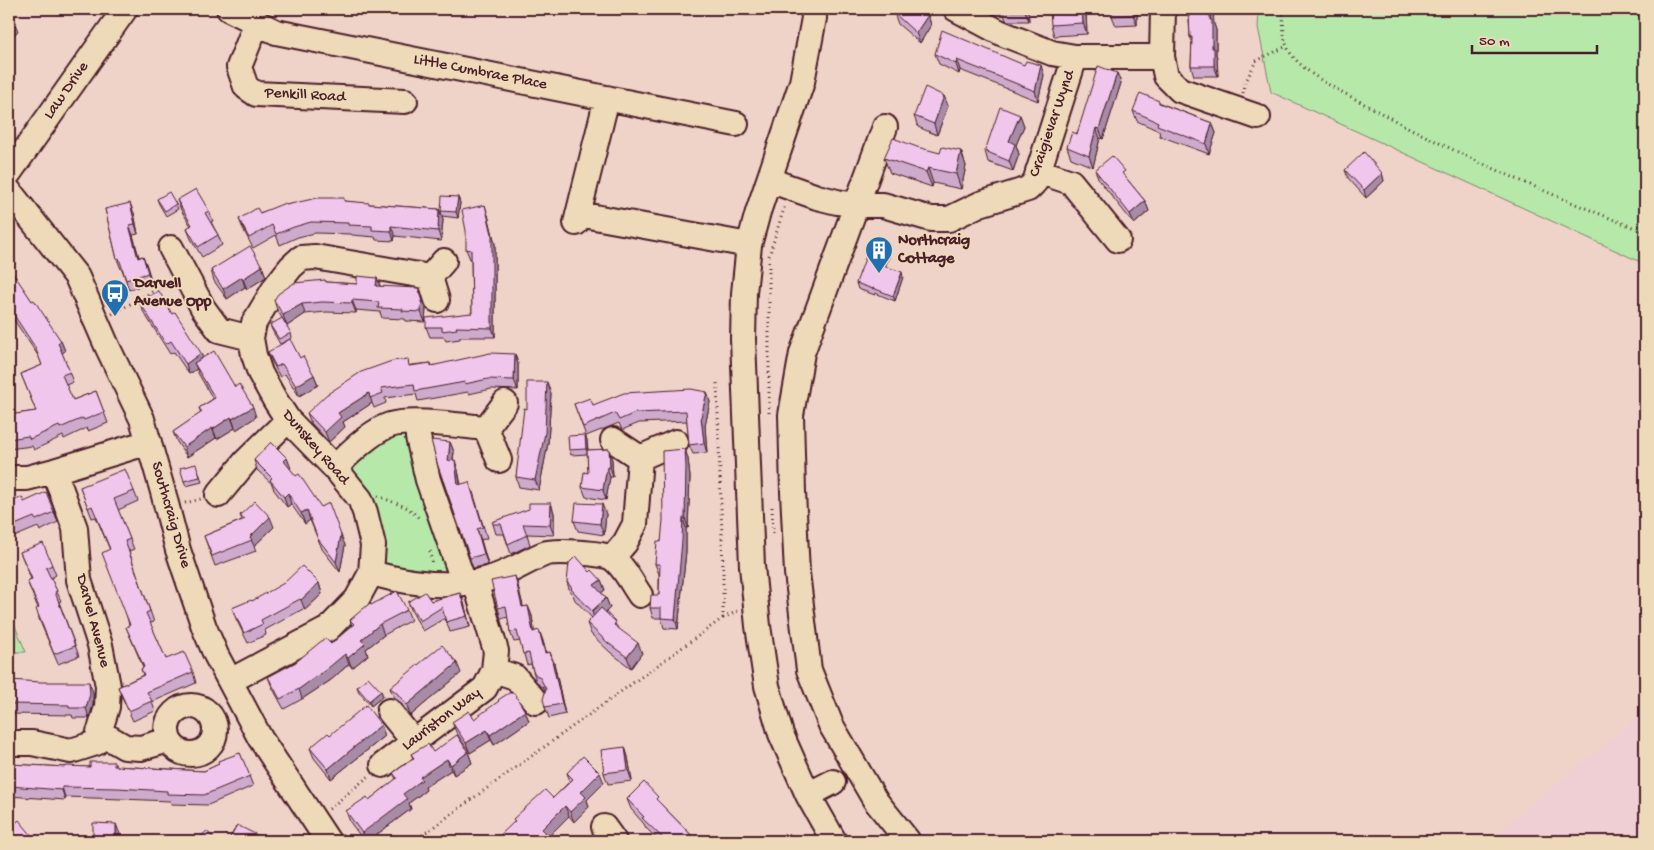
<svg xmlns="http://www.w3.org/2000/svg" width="1654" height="850" viewBox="0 0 1654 850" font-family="'Gochi Hand',sans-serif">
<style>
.built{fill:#efcfd3}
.green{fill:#b5e8a9;stroke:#80846a}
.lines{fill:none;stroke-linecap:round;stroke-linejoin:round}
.minor-casing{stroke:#4a1f2b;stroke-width:28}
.path{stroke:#4a1f2b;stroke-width:3;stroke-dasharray:1 4;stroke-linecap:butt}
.minor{stroke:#eed9b8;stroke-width:24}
.wall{fill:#ceaacc;stroke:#4a1f2b}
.shaded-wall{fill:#a88ba6;stroke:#4a1f2b}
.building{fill:#f0c6ed;stroke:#4a1f2b}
.labels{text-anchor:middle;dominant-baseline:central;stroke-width:4;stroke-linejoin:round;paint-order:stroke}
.street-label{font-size:16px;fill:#4a1f2b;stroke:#eed9b8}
.poi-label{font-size:16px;font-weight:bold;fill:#4a1f2b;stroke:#eed9b8;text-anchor:start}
</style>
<rect width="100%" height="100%" fill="#efd3c8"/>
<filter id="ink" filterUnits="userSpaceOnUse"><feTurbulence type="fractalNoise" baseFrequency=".02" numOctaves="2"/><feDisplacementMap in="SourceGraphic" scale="10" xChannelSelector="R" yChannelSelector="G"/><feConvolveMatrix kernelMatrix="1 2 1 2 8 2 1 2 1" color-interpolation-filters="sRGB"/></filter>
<g filter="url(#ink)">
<path class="built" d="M1645,711V841H1487Z"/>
<path class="green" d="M1259,9H1645V264L1271,92L1258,27Z
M408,425L459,575L383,574L346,459Z
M9,612L26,652H9Z"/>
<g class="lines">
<g class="minor-casing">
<path id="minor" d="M229,9L276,32L736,124
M813,9L814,18L802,82L758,212L749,245L744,293L743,339L752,566L758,626L767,686L781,734L808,795L834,841
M956,9L1001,33L1052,53L1075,57H1162L1163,9
M257,22L239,67L246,87L256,94L405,101
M1162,57L1166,76L1180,90L1258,117
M885,127L802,353L791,415L793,492L797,573L809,670L831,725L875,800L908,841
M1038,171L1071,182L1118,240
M9,173L125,9
M769,180L817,197L837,202L857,205H883L931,219H949L980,204L1028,189L1035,182L1075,57
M9,191L77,277L107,346L142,419L163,492L178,550L204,627L216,655L260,738L328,841
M578,214L749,245
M576,223L607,98
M171,248L203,308L219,330L251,338
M430,277L437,300
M417,423L418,437L428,480L464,583
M486,428L499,460
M640,458L676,442
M335,468C348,454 372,431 390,425C411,418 462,426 486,428L505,403
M9,478H27L54,471L149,442
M218,495L246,461L288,420
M612,558L625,543L635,524L640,458L613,440
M371,573C407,583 451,589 488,579C508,574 526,561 544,554C554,550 604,553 612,558C624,566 632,584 640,595
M494,670L515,677L536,702
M230,681L328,629L357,599L371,573L373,545L365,512L360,499L335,468L288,420L275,400L260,373L254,355L251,338L254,323L276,286L291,267L301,258L315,257L430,277L444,261
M167 730a24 24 0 1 1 48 0a24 24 0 1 1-48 0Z
M389,711L414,742
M99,732L125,747L141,748L169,740
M9,743H32L71,751L96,743L107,707L108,686L100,645L79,580L75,528L54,471
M383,765L485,688L494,670L496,651L475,582
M808,795L833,782
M604,827L614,841"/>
</g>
<path class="path" d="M1283,9C1284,30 1281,46 1298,62C1317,81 1345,93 1368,106C1457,155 1551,195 1645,232
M1243,93L1244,85L1256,61L1287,46
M769,256L785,205
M769,262V416
M112,314L168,283
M378,496L408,508L420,519
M185,503L201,499
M772,507L773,534
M430,551L432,565
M723,618L738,611
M329,809L369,776
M414,841L723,618V569L717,383"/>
<use href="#minor" class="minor"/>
</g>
<path class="wall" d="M1028,9L1029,21H1009L1006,20L1002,10Z
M1112,9H1137V25L1116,26L1112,16Z
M1187,9L1214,24L1216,30V54L1217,58L1218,76H1194L1191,66L1192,41L1190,37L1189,20L1187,14Z
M1086,12L1087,34L1054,36L1051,25Z
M894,13L928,15L931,25L920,43L898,24Z
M935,54L1044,75L1038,101L960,70L959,74L939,64Z
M1117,73L1121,83L1103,139L1100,138L1093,167L1071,158L1067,147Z
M944,96L948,106L937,135L918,127L914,116Z
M1159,101L1160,103L1212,123L1216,133L1209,154L1160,136L1159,131L1137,121L1133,111Z
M1020,115L1024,126L1016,145L1019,154L1013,171L988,162L985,151Z
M961,151L966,166L961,189L933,183L932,187L890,173L884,158Z
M1095,170L1127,179L1145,201L1149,211L1134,224L1099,180Z
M1345,170L1382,173L1384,181L1366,198L1348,178Z
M458,197L460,203L458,218L442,216L441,211Z
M157,199L176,204L178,209L166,216L159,204Z
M177,200L209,211L213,221L211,222L218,235L222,245L202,257L191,239L187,228L191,226L181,210Z
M345,201L370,204L439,209L443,220L441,241L395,236L394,241L376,240L375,237L352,235L351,234L315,233L298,237L280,245L276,235L253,248L243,229L239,219L286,205Z
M105,209L134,213L138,234L133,235L139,257L143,256L152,283L129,290L122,269H121L117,259Z
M488,215L495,244V337H460V339L446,341L444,337H430L426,327L472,313L471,259H470L466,249Z
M887,252L889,257L885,266L903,277L895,301L875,293V295L858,289L856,283Z
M9,262L11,268L10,270L32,301L61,341L65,351L62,353L73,382L66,385L73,400L96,391L108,423L88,431L87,428L64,439L63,436L34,450L32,446L9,449V415L36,411L21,374L42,365L39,357L14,320L11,321L9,317Z
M262,266L266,277L247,289L245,287L227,299L214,281L211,270Z
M377,278L380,286L422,298L426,308L425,322L406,321L405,319L382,318L380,312L356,310V313L326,312L305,314L287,326L277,310L274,300L325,280L326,282L357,284Z
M139,301L172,314L203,358L235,387L256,417L236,430L235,428L217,439L216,438L187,457L177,442L173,432L201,413L199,408L213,399L198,373L197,369L189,374L174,352L170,354L143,311Z
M270,325L291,333L292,338L280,344L272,330Z
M268,352L300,358L314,375L318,385L299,396L285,374L280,377L272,362Z
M515,354L518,364V390L491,389L469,394L468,392L418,401L416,394L385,398L386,403L374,408L372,403L343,422L345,427L329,442L311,423L307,413L411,365L431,363L432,366Z
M707,392L710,402L705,426L707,453L693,454L689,445L687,421L639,423L622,430L619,423L586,436L574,404L593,405Z
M551,393L548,443L539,490L519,487L516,477L527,409Z
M585,435L587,440L588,450L609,449L612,460L613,477H610L606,500L586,497L582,487L588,473V454L571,455L569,450Z
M450,442L454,452L453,461L458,470L461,485L473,492L487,538L481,540L488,565L473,568L438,466Z
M685,449L688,459L690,477L688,528H686V551L678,629L664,628L661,618H653L650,608L659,595V574L655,564Z
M287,458L290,469L345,545L340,572L322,549L310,520L305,524L291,504L287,507L274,490L272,484L257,470L254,460Z
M198,469L202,482L186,486L184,481Z
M80,487L134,491L138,501L118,510L134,549L129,551L154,622L150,623L166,659L193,672L196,683L152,702L155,711L133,721L122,697L118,687L143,675L141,669L143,667L126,627L129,625L110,550L96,517L92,518Z
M24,502L54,512L58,522L40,531L38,527L14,537L9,524V503Z
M551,503L554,513V535L527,534L530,545L511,554L504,534H496L493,524Z
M606,514L604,535L578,531L574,521Z
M240,515L274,527L254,546L256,551L215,566L204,536L242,520Z
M20,552L52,565L56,575L51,578L61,601L59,602L79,656L58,664L39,619L38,608L27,581L31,579Z
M590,572L601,580L605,590L601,593L606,598L610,608L606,612L618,628L642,653L631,668L611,653L591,634L587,623L592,618L575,600L573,595L570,592L567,582Z
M515,576L518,586L523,607L528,606L532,616L534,632L539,630L543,641L546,653L554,663L565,714L549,718L545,707V691L543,686L541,687L536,681L533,671L531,664L527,665L520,641L514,642L510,632L508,617L501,619L498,608Z
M319,583L322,594L305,610L303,609L265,630L266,635L248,643L236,619L232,608L252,601Z
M460,593L464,603L470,627L450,632L445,618L423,631L412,612L408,602L431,601Z
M371,605L407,610L411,620L384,635L366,649L368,655L352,668L349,664L331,680L302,699L284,709L272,687L268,677L331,644L352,626L350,620Z
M461,673L410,716L400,702L394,698L390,688Z
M9,680L93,692V705L89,718H73L72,715L9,714Z
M357,687L381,691L383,696L371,706L359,692Z
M525,711L529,721L494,745L491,740L470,753L456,732L452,722Z
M381,725L385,736L331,779L314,758L310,748L330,735Z
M625,747L628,757L632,781L608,784L604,773Z
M433,752H468L472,763L454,775L451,770L425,787L426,790L409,803L411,809L368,841H364L350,822L346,811L369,800L396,779L393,773L413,758L411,754Z
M240,753L253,786L208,805L171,804L170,801L121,799L65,797V800L9,796V764L66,767H90L114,762L116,766L204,771L219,764Z
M567,773L604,783L587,800L589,807L574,822L569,816L549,836L514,821L513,819L553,798L570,781Z
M627,799L661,804L697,841H659L646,828L644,824L631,809Z"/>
<path class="shaded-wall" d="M1025,9H1028L1029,21L1025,11Z
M1082,9H1084L1086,12L1087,34L1083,23Z
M1133,9H1137V25L1133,15Z
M1210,9H1213L1214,24L1216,30V54L1217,58L1218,76L1214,66L1212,48Z
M928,15L931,25L920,43L916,33Z
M14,21L18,31L9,40V26Z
M957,60L960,70L959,74L956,64Z
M1041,65L1044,75L1038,101L1035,91Z
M1117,73L1121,83L1103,139L1099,129Z
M944,96L948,106L937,135L934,124Z
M1020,115L1024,126L1016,145L1019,154L1013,171L1009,161V141Z
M1212,123L1216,133L1209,154L1206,144Z
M1096,128L1100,138L1093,167L1089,156Z
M961,151L966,166L961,189L956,174Z
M928,168L933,183L932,187L926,172Z
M1382,173L1384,181L1366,198L1364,190Z
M458,197L460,203L458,218L456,212Z
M1145,201L1149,211L1134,224L1130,214Z
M130,203L134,213L138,234L135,224Z
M485,205L488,215L495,244V337L492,328Z
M439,209L443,220L441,241L438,231Z
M129,225L133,235L141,268L138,258Z
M391,226L395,236L394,241L391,231Z
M887,252L889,257L884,270L882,265Z
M143,256L147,266L152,283L148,273Z
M262,266L266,277L247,289L243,279Z
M902,272L903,277L895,301L893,296Z
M242,277L245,287L227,299L223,289Z
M377,278L381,288L376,286Z
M422,298L426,308L425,322L421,312Z
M352,300L356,310V313L352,303Z
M302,304L305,314L287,326L283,315Z
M10,309L14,320L11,321L9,314V310Z
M61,341L65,351L61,354L58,343Z
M201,353L205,364L194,363L197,369L189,374L186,364Z
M515,354L518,364V390L514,380Z
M314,375L318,385L299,396L296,386Z
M547,382L551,393L548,443L539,490L535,480Z
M707,392L710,402L705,426L707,453L704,443L701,417Z
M369,393L372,403L343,422L345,427L329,442L325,432L338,413Z
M253,407L256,417L236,430L232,419Z
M231,417L235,428L217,439L213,429Z
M212,428L216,438L187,457L184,447Z
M585,435L587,440L588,454L586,449Z
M450,442L454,452L451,472L448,461Z
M609,449L612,460L613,477L610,467Z
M685,449L688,459L690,477L688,528L685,518Z
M287,458L291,468L288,471L284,461Z
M455,460L458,470L462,496L458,485Z
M607,467L610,477L606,500L603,490Z
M288,493L291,504L287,507L284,497Z
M551,503L554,513V535L550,525Z
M602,504L606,514L604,535L600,524Z
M307,510L310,520L305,524L301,513Z
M270,517L274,527L254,546L250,537Z
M683,518L686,528V551L678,629L675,619Z
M477,529L481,540L488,565L484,554Z
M341,535L345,545L340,572L336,562Z
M515,576L518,586L526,617L522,607Z
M601,580L605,590L598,595L594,585Z
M319,583L322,594L305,610L301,600Z
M460,593L464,603L470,627L467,616Z
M606,598L610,608L595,622L592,611Z
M528,606L532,616L536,642L533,632Z
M380,624L384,635L366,649L368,655L352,668L348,658L361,640Z
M539,630L543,641L549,664L545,653Z
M638,643L642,653L631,668L627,657Z
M550,652L554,663L565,714L562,704Z
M345,654L349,664L331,680L302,699L299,689Z
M457,663L461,673L410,716L407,705Z
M89,682L93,692V705L89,718L86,708Z
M381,691L383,696L371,706L369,701Z
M525,711L529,721L494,745L490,735Z
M381,725L385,736L331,779L328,769Z
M487,730L491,740L470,753L466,743Z
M625,747L628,757L632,781L628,770Z
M468,752L472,763L454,775L451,765Z
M447,759L451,770L425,787L426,790L409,803L411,809L368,841H365L362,833L403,794L420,777Z
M600,773L604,783L587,800L589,807L574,822L570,812L581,792Z
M62,787L65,797V800L62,790Z
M565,806L569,816L546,839L542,829Z
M116,824L120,834V841H116Z
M259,836L261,841H256Z
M33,837L35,841H28Z"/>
<path class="building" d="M898,9H920L928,15L916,33L894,13Z
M1002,9H1025V11H1005L1002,10Z
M1050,9H1082L1083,23L1051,25Z
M1112,9H1133V15L1112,16Z
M1187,9H1210V20H1212V48H1214V66H1191L1192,37H1190L1189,14H1187Z
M9,15L14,21L9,26Z
M942,30L1024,65L1026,61L1041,65L1035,91L957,60L956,64L935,54Z
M1098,66L1117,73L1099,129L1096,128L1089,156L1067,147L1072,132L1077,134Z
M925,87L944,96L934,124L914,116Z
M1140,93L1159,101V103L1212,123L1206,144L1157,125L1158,122L1133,111Z
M1000,107L1020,115L1009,141L1015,144L1009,161L985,151Z
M893,138L917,147L940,153L942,147L961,151L956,174L928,168L926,172L884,158Z
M1364,152L1382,173L1364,190L1345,170Z
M1112,156L1125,171L1122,173L1145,201L1130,214L1095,170Z
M196,189L209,211L205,213L218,235L198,247L187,228L192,225L177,200Z
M169,192L176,204L165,211L157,199Z
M442,196L458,197L456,212L441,211Z
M317,198H344V201L369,203V204L439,209L438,231L391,226V231L372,230V226L348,225V223L311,222L294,227L276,234L272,225L249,238L239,219L257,208L260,213L285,203L286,205Z
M130,203L135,224L129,225L138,258L143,256L148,273L126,280L119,258L117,259L105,209Z
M485,205L492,234V328L456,327L457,329L442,331V327H426V318L472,313L471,250L466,249V231L462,210Z
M870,245L887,252L882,265L902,272L893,296L873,288V289L856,283Z
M250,246L262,266L243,279L242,277L223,289L211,270Z
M9,267L32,301L34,300L61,341L58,343L70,372L62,375L73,400L96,391L104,412L84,420L83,418L60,428L59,426L30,439L28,436L9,439V415L36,411L21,374L42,365L35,347L10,309L9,310Z
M357,276L377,278L376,286L418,288L422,298L421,312L402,311L403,309L378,308L379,302L352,300V303L322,302L302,304L283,315L274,300L278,294L294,283L325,280L326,282L357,284Z
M159,291L172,314L175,312L201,353L186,364L171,341L166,344L139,301Z
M282,318L291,333L279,339L270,325Z
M290,339L300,358L303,356L314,375L296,386L282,364L276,367L268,352Z
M214,351L235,387L239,384L253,407L232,419L231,417L213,429L212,428L184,447L173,432L202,412L199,408L215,398L194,363Z
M490,353L515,354L514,380L488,379L465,384V382L415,391L414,384L381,388L383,393L370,398L369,393L338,413L341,417L325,432L307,413L326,395L361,372L392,361L408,359L409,366L431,363V366Z
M527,382H547L545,433L535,480L516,477L524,408L527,409Z
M691,389L707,392L701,417L704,443L689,445L686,411L635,413L619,420L615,413L583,427L574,404L590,398L593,405L624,393Z
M585,435L586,449L569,450L568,436Z
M431,440L450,442L448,461L455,460L458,485L469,482L483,527L477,529L484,554L470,558L438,466Z
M271,442L287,458L284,461L296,476L299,474L321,507L329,503L341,535L336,562L318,539L307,510L301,513L288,493L284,497L270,480L272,478L254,460Z
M609,449L610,467H607L603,490L582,487L584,472L588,473L587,450Z
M685,449L686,467L685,518H683L682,541L675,619L661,618V608H650L651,595H659L660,564H655L657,541L661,542L663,520L662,451Z
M196,464L200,477L184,481L180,468Z
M125,469L134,491L114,499L130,539L125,541L150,611L146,613L166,659L184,652L193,672L147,692L152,701L129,711L118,687L144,675L141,669L144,667L126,627L130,625L102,553L110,549L92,506L88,508L80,487Z
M46,492L54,512L36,520L34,517L10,527L9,523V503L22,497L24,502Z
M255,501L270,517L250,537L252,540L212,556L204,536L245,519L240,515Z
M529,503H551L550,525L523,524L527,535L508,544L501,524H493L492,522L529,509Z
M576,503L602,504L600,524L574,521Z
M43,543L52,565L46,568L57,591L55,592L75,646L54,654L36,609L39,607L27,581L32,579L20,552Z
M576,556L590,572L592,570L601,580L594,585L606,598L592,611L571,589L572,588L567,582L569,563Z
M302,566L319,583L301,600L300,599L261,620L263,624L244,633L232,608L251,600L252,601L284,583Z
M515,576L522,607L528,606L533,632L539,630L545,653L550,652L562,704L545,707L543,699L546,689L539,676H537L533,671L529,653L523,654L517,631L510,632L506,606L498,608L491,581Z
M397,591L407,610L380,624L361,640L365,644L348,658L345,654L327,669L299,689L280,699L268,677L296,662L325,638L331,644L354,624L350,620L370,603L371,605Z
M425,592L431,601L460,593L467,616L446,622L442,607L420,621L408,602Z
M601,608L616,622L614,625L638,643L627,657L608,643L587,623Z
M442,645L457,663L407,705L396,692L390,688Z
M368,677L381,691L369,701L357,687Z
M9,680L41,682H89L90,694L86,708H69V705L9,704Z
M509,693H514L525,711L490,735L487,730L466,743L452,722L469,711L474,719L499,701L498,700Z
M366,705L381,725L328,769L310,748L328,733L330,735Z
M457,735L468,752L451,765L447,759L420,777L422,780L403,794L407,799L362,833L346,811L367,797L369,800L397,778L393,773L414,758L411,754L428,744L433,752Z
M625,747L628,770L604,773L601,750Z
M240,753L250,776L204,795L167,794V791L118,788L62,787V790L9,786V764L66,767V766L90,767V762H114V766L204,771L219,764L218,761Z
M583,756L600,773L581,792L586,797L570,812L565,806L542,829L553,841H494L515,821L513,819L545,790L553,798L573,779L567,773Z
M644,782L658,797L656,799L697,841H666L642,818L644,817L627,799Z
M19,820L33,837L28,841H9V829Z
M93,823L116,824V841H93Z
M237,825L259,836L256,841H228Z
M207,831L216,841H195Z"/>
</g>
<defs>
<g id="building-pin" transform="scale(1.4375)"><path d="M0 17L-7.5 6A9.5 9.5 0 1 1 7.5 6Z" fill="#1f6fb2" stroke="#eed9b8"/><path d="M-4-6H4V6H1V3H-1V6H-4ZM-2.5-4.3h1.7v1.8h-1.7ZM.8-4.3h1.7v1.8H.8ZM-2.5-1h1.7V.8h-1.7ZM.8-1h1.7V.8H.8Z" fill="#fff"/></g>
<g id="bus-pin" transform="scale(1.4375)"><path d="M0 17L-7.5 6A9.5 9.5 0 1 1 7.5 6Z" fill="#1f6fb2" stroke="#eed9b8"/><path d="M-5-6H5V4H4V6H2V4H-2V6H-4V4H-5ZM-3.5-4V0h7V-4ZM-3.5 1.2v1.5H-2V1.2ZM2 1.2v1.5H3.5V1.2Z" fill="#fff"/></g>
</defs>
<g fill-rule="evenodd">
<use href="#building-pin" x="879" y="250"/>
<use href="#bus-pin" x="115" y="293"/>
</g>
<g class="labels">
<g class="street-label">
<text transform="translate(480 73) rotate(11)">Little Cumbrae Place</text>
<text transform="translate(67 91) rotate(-55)">Law Drive</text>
<text transform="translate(305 96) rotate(3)">Penkill Road</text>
<text transform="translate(1053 124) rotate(-71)">Craigievar Wynd</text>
<text transform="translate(315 448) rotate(49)">Dunskey Road</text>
<text transform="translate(170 515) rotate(74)">Southcraig Drive</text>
<text transform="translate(92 621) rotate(75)">Darvel Avenue</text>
<text transform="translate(442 720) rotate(-37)">Lauriston Way</text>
</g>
<g class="poi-label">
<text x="898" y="241">Northcraig<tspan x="898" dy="18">Cottage</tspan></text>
<text x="134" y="284">Darvell<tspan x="134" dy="18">Avenue Opp</tspan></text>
</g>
</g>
<rect width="1654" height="850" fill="none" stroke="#eed9b8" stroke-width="30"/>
<rect x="15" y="15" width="1624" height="820" fill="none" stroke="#4a1f2b" stroke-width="2" filter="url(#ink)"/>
<path d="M1472 45v8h125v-8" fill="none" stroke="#4a1f2b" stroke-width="2.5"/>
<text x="1479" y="45" font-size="15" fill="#4a1f2b" stroke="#eed9b8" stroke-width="4" paint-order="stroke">50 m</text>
</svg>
